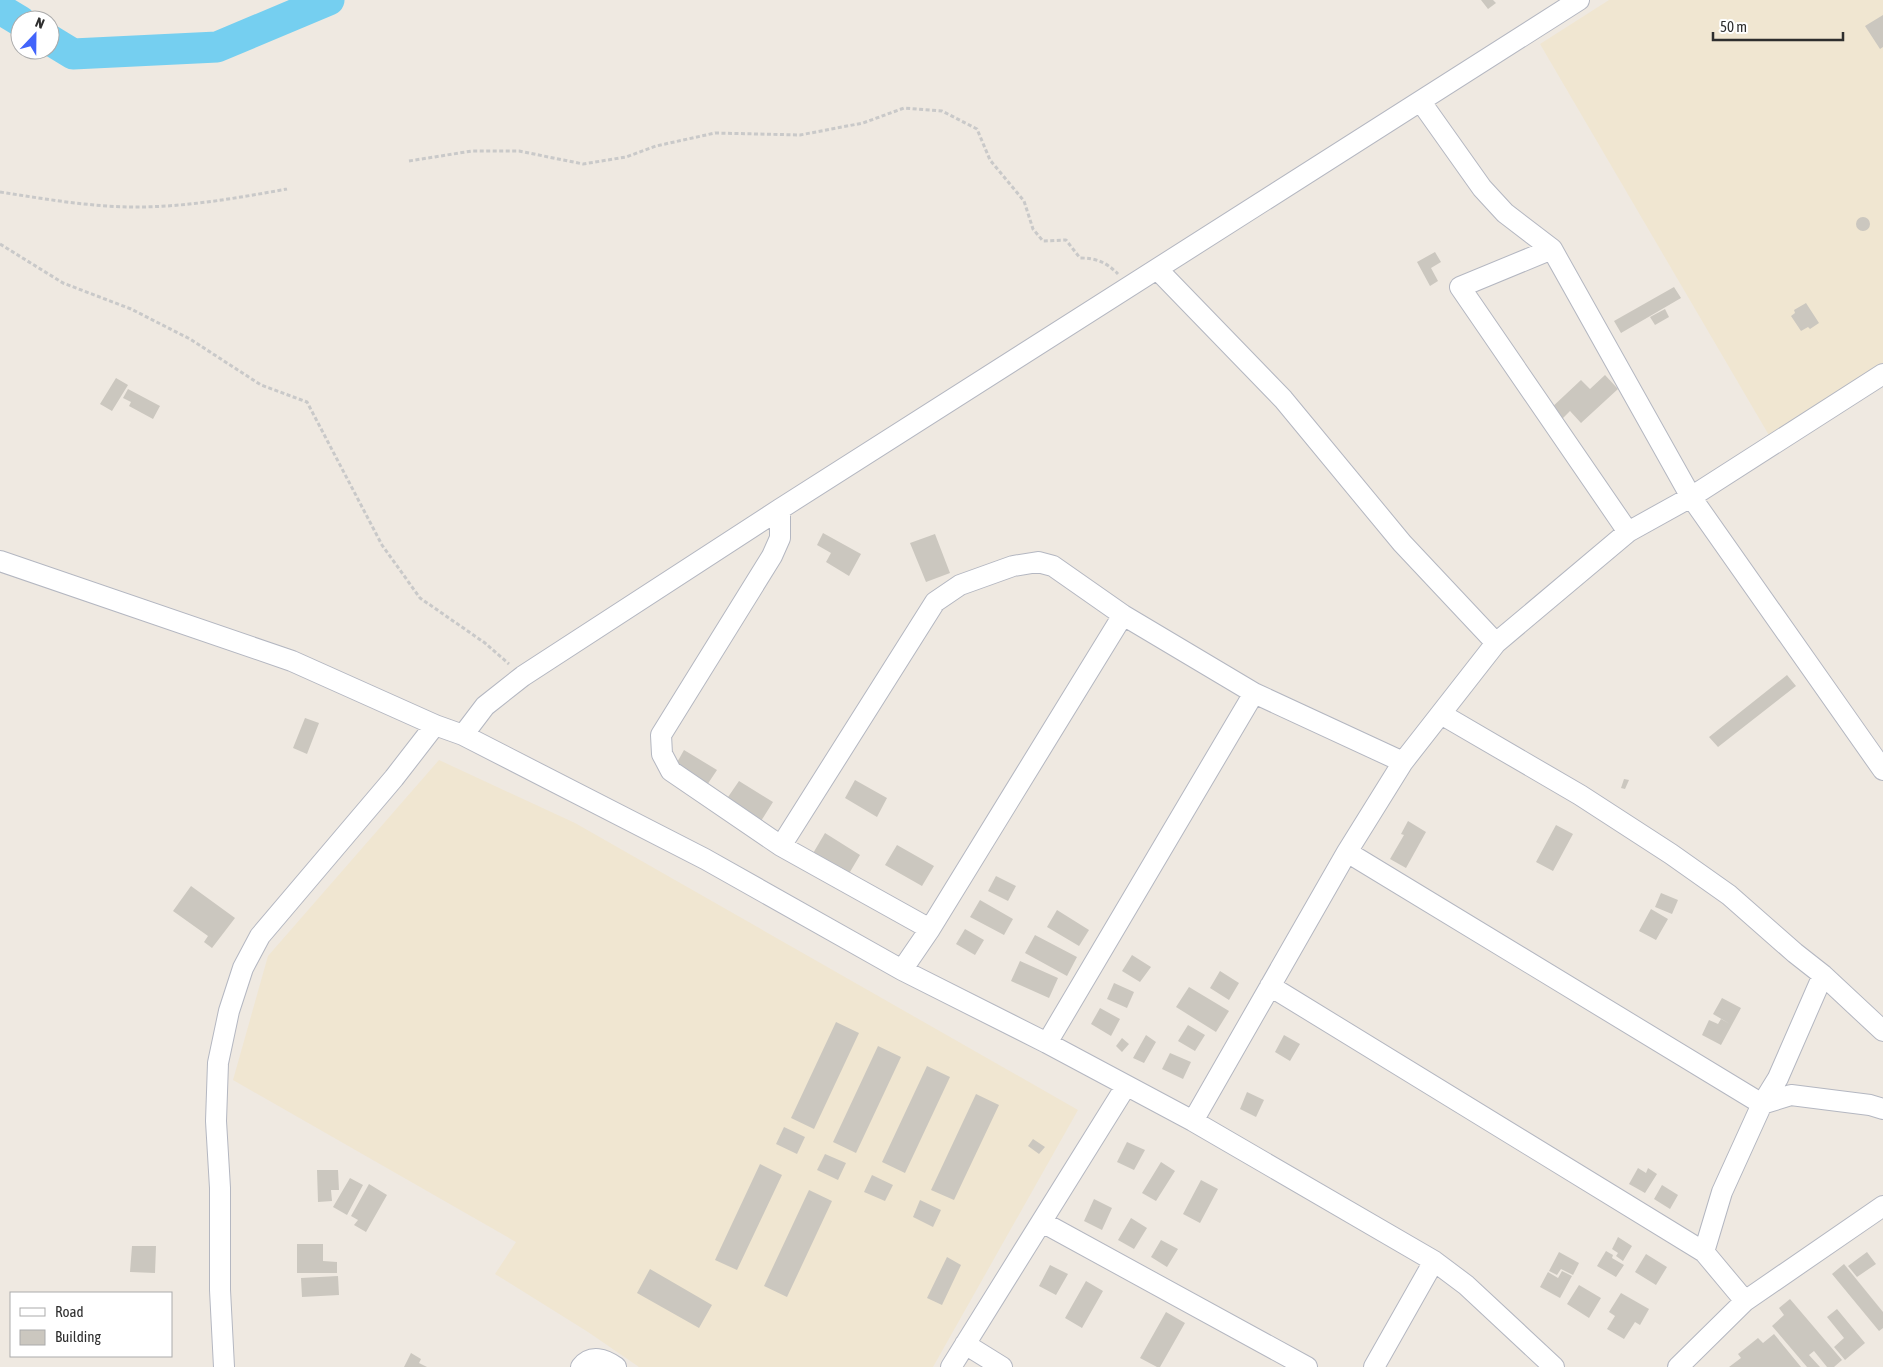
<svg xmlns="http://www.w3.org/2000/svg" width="1883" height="1367" viewBox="0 0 1883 1367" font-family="'Asap Condensed',sans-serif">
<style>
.education{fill:#f0e6d1}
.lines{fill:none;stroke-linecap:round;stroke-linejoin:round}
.river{stroke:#75cff0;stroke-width:31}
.building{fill:#cbc7bf}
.minor-casing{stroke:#b4b7c1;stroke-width:22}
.path{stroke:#c9c9c9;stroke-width:3;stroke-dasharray:4 2.5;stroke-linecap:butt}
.minor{stroke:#fff;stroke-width:20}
</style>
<rect width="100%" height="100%" fill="#efe9e1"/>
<path class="education" d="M1609,0H1883V366L1770,437L1540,44Z
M439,760L575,823L1078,1110L933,1367H639L588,1332L495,1274L516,1242L233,1080L268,956Z"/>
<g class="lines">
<path class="river" d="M0,9L20,21
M50,40L73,54L217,47L329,0"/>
</g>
<path class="building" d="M1481,0H1493L1496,3L1488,9Z
M1883,15V47L1880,49L1865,26Z
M1856 224a7 7 0 1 1 14 0a7 7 0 1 1-14 0Z
M1435,252L1441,262L1431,268L1438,281L1430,286L1417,262Z
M1674,287L1681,298L1621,333L1614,321Z
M1806,303L1819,323L1810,329L1808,327L1801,331L1791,316L1795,313L1794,310Z
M1665,309L1669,317L1655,325L1650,317Z
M1605,375L1618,389L1581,423L1570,411L1560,421L1549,410L1581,380L1590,389Z
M116,378L128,385L112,411L100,404Z
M128,389L160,406L153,419L129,406L131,402L123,398Z
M823,533L861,554L849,576L826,562L831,553L817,545Z
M935,534L950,573L926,582L910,543Z
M1787,675L1796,686L1718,747L1709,737Z
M305,718L319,723L307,754L293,748Z
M684,750L717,770L707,785L675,766Z
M1624,779L1629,780L1625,789L1621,788Z
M855,780L887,798L877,817L845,798Z
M739,781L773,802L761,821L726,800Z
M1408,821L1426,832L1406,868L1390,859L1404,835L1401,834Z
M1556,825L1573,834L1553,871L1536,862Z
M825,833L860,855L847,877L812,855Z
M897,845L934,866L922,886L885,865Z
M996,876L1016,886L1008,901L988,891Z
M191,886L235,918L212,948L204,942L208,936L173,911Z
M1661,893L1678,900L1672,914L1655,907Z
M980,900L1013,919L1004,935L970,917Z
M1651,909L1668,919L1656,940L1639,931Z
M1057,910L1089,930L1079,946L1047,927Z
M965,929L984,940L975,955L956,944Z
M1035,935L1077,957L1067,976L1025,953Z
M1132,955L1151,967L1140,982L1122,971Z
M1020,961L1058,978L1049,998L1011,981Z
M1220,971L1239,983L1229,1000L1210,988Z
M1114,983L1134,992L1127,1008L1107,999Z
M1189,987L1229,1011L1216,1032L1176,1007Z
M1722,998L1741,1008L1721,1045L1702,1035L1709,1020L1718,1024L1721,1019L1730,1024L1713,1014Z
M1100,1008L1120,1019L1111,1036L1091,1024Z
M836,1022L859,1033L814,1129L791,1118Z
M1188,1025L1205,1035L1195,1051L1178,1041Z
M1146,1035L1156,1042L1144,1063L1133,1058Z
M1284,1035L1300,1044L1290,1061L1275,1052Z
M1122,1038L1129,1044L1122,1052L1116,1046Z
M878,1046L901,1057L856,1153L833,1142Z
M1170,1053L1191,1062L1183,1079L1162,1069Z
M927,1066L950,1077L905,1173L882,1162Z
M1247,1092L1264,1100L1256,1117L1240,1109Z
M976,1094L999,1105L954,1200L931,1190Z
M784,1127L805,1137L797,1154L776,1144Z
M1033,1139L1045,1147L1039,1154L1028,1146Z
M1127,1142L1145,1150L1134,1170L1117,1162Z
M825,1154L846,1163L838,1180L817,1170Z
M1161,1162L1175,1171L1156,1201L1142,1193Z
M760,1164L782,1175L737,1270L715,1260Z
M1638,1168L1646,1173L1648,1168L1657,1174L1645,1193L1629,1184Z
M317,1170H338L339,1190H331L332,1201L318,1202Z
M872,1175L893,1185L885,1201L864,1192Z
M350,1178L363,1185L347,1215L333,1207Z
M1201,1180L1218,1189L1200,1223L1183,1214Z
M369,1184L387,1195L366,1232L354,1225L358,1220L351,1216Z
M1662,1185L1678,1195L1670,1209L1654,1199Z
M809,1190L832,1201L787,1297L764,1286Z
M1094,1199L1112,1208L1102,1230L1084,1221Z
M920,1200L941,1210L933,1227L913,1217Z
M1131,1218L1147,1228L1134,1249L1118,1240Z
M1618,1237L1632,1246L1623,1261L1616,1256L1618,1253L1612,1249Z
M1161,1240L1178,1249L1167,1267L1151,1257Z
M297,1244H323V1261L337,1262V1273H297Z
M132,1246H156L155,1273L130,1272Z
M1606,1251L1613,1255L1612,1258L1624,1265L1616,1277L1597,1266Z
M1559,1252L1579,1263L1573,1275L1561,1269L1557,1275L1549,1271Z
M1867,1252L1876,1264L1857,1277L1848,1266Z
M1646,1254L1667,1267L1656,1285L1635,1272Z
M947,1257L961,1265L942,1305L927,1298Z
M1844,1264L1883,1312V1328L1879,1331L1832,1274Z
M1050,1265L1068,1274L1056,1295L1039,1286Z
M650,1269L712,1305L699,1328L637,1293Z
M1562,1271L1572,1276L1560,1298L1540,1287L1548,1272L1558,1278Z
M338,1276L339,1295L302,1297L301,1278Z
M1086,1281L1103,1291L1082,1328L1065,1318Z
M1579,1285L1601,1298L1589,1318L1567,1304Z
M1621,1293L1649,1309L1640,1325L1635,1322L1624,1339L1607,1329L1615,1316L1609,1312Z
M1790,1299L1842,1360L1834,1367H1827L1814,1351L1809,1355L1820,1367H1807L1772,1326L1784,1315L1779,1308Z
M1837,1309L1865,1343L1845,1360L1834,1347L1844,1338L1827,1317Z
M1166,1312L1185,1323L1160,1367H1157L1140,1358Z
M1774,1334L1801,1367H1729L1741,1358L1738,1354L1758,1338L1763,1343Z
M411,1353L421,1359L419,1363L427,1367H404Z"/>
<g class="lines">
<g class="minor-casing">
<path id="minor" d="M1421,102L1482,188L1505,213L1552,249L1691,497L1883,770
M1552,249L1460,287L1628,532
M1158,270L1283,399L1402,543L1496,643
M780,509V538L772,556L661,735L662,754L671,771L781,846L930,929
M0,561L292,661L435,725L463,735L705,859L902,970L1047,1043L1193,1121L1434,1261L1466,1285L1554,1367
M1441,714L1580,795L1671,854L1729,895L1795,953L1823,975L1883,1031
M463,735L485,706L523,676L780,509L1579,0
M781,846L935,602L960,585L1013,566L1038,562L1053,566L1123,615L1254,693L1403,762
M1347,852L1762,1104L1791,1095L1870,1105L1883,1109
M902,970L930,929L1123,615
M1270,986L1704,1252L1745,1301
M1047,1043L1254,693
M1193,1121L1347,852L1403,762L1496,643L1628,532L1691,497L1883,374
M1042,1222L1307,1367
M1704,1252L1722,1192L1762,1104L1778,1078L1823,975
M965,1344L1002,1367
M224,1367L220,1290V1188L216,1121L218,1063L229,1011L243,968L260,936L394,778L435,725
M581,1367C591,1354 605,1359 616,1367
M951,1367L1126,1086
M1374,1367L1434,1261
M1678,1367L1745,1301L1883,1206"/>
</g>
<path class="path" d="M409,161L472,151H519L583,164L626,157L656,146L715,133L800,135L863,123L904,108L942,111L977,129L990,160L1024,201L1033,229L1043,241L1066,240L1080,258C1096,258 1106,262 1118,274
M0,192C45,199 91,207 136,207C187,207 237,198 287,189
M0,244L63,283L131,309L190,339L261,385L307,402L382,545L420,598L485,643L509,664"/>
<use href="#minor" class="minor"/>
</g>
<rect x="10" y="1292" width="162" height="65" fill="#ffffff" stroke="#ababab"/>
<rect x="20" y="1308" width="25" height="8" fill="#ffffff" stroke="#ababab"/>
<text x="55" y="1317" font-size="15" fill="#2e2e2e">Road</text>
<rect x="20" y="1330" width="25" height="15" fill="#cbc7bf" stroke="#ababab"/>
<text x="55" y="1342" font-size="15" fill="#2e2e2e">Building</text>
<g transform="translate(35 35) rotate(22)"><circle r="24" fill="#ffffff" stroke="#ababab"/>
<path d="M0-4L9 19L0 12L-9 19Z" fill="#4264fb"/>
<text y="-8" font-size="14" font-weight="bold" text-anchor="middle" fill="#2e2e2e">N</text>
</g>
<path d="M1713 32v8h130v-8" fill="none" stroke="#2e2e2e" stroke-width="2.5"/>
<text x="1720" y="32" font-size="15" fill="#2e2e2e" stroke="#ffffff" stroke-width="4" paint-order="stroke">50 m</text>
</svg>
